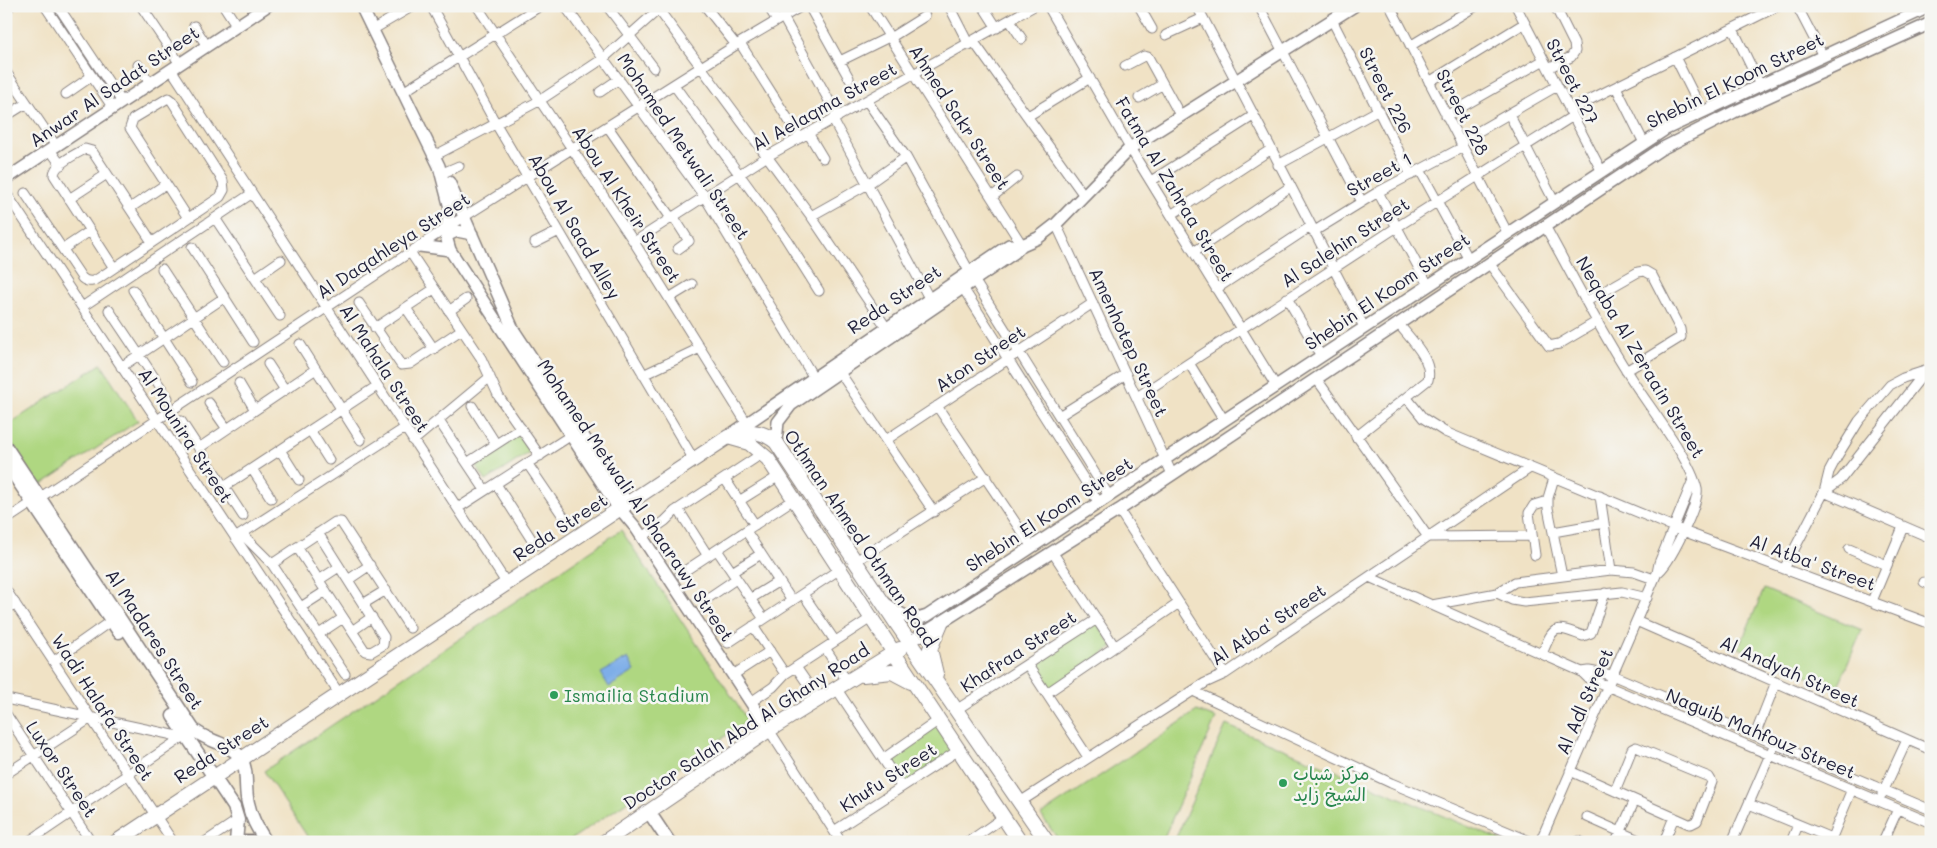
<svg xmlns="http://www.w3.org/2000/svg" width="1937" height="848" viewBox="0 0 1937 848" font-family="Mali,'Playpen Sans Arabic',sans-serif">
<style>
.green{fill:#afd781;stroke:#687c5e}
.water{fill:#7eaee8;stroke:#506892}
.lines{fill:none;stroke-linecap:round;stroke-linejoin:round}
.minor-casing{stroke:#898280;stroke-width:11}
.tertiary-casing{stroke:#898280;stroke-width:14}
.secondary-casing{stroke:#898280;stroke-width:15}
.primary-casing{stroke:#898280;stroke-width:16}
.minor{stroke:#fff;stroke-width:9}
.tertiary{stroke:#fff;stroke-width:11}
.secondary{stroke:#fff;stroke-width:12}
.primary{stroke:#fff;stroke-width:14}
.leisure-dot{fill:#2e9e5b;stroke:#f6f6f2;stroke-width:2}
.labels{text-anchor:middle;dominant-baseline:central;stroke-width:5;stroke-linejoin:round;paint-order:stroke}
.street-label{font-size:18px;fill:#22223b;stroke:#f6f6f2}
.leisure-label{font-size:18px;fill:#27864d;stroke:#f6f6f2;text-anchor:start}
</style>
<rect width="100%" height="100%" fill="#f6f6f2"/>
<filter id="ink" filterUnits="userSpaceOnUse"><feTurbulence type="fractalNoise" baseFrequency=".02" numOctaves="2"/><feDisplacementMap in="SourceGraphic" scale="10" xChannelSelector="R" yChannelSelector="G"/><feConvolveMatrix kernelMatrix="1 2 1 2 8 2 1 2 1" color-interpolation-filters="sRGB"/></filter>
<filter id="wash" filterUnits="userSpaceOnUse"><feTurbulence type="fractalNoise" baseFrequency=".0096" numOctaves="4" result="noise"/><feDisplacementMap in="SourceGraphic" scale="20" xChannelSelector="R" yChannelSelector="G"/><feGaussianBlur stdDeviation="1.12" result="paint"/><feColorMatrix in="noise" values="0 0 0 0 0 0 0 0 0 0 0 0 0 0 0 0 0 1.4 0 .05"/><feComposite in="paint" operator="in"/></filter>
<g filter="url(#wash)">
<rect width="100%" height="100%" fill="#f0e2c5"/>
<path class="green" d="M101,364L138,421L39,486L6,437V426Z
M518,435L530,452L486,481L475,464Z
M621,530L748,721L567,842H311L264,771Z
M1764,589L1862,630L1837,689L1739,648Z
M1096,621L1113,647L1047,691L1029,665Z
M1197,711L1216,718L1162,842H1060L1041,815Z
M936,724L954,751L902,785L884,759Z
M1226,725L1505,842H1174Z"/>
<path class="water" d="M628,658L635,671L609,687L601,673Z"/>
</g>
<g filter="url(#ink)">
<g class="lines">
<g class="minor-casing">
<path id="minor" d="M45,6L113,108
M58,6L122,102
M141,6L180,64
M224,6L237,26
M431,6L496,124L694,460
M477,6L634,242L746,422
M565,6L704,196L817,383
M607,6L654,68
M656,6L811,216L886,327
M705,6L736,45
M768,6L777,21
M809,6L849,78
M870,6L1022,245
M949,6L969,45
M983,6L997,28
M1048,6L1130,148L1276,386
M1139,6L1152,29
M1197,6L1364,327
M1259,6L1362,202
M1390,6L1507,232
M1516,6L1601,170
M1797,6L1823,56
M6,9L10,6
M783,17L838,117
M1332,20L1411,175
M1010,21L1022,39
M194,26L207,46
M1733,29L1760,85
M372,30L413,6
M1166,35L1203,18
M890,38L925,16
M974,42L1083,194
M740,43L800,138
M1410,46L1476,6
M1675,57L1702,111
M840,61L889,37
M138,65L150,83
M1125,66L1144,56L1148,57L1180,115
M1548,68L1571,57L1575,51L1574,44L1555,6
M171,69L507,584
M6,72L56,146
M1429,82L1525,23
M674,85L785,237L819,291
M1616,87L1644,143
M403,92L540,6
M600,92L619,79
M66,94L92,76
M1139,98L1163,84
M867,101L906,157L969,271
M1569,110L1778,6
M1509,114L1554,201
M6,116L27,103
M1028,116L1090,78
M1446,116L1544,60
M833,120L929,298
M608,127L671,218
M808,133L823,158
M1460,142L1557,86
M50,150L61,165
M434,156L539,101L604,58L658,10
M1278,165L1379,110
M1420,170L1468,258
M445,172L459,166
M1151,181L1253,116
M1378,192L1428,285
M6,193L340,695
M25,193L82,278C89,284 95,281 102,276L220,197L224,190L223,181L172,101L168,98L133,119L130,128L188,218
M992,197L1017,177
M69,199L107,174
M130,208L166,184
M1171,215L1270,150
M673,216L689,241L678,249
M811,216L868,184L906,157
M215,218L280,316
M1056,224L1172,474
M1545,226C1572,275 1597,325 1627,372C1645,402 1690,457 1697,489C1700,502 1669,566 1657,573
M1313,232L1378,192L1463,147
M634,242L766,157L1034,6
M535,243L559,231
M192,247L253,342
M63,249L90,231
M410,252L481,358L499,397L540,456
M1194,252L1290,187
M1489,263L1549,346L1559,344L1598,321
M114,268L54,175C54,164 76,154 85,149L92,151L152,242
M162,269L223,362
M255,278L281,260
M974,280L1109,496
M963,288L1099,503
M1216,289L1310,227
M133,290L192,382
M669,298L692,284
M1287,298L1321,356
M1587,301L1638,272L1645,271L1652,275L1680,329L1681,337L1626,371
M359,303L401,365L410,364L461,330
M82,307L251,194
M406,308L434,349
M109,310L168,398
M449,311L466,299
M375,328L434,289
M300,344L361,440
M1189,363L1224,420
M268,364L285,390
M121,367L225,297
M839,371L934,512
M643,375L700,348
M1316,378L1428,537L1532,536
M239,383L255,410
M1137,397L1397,227L1573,116
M1407,398L1423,418L1445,432L1683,531L1931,624
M209,403L227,429
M472,406L496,444
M937,406L1032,547
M1059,416L1126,374
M181,421L243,516
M439,421L485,490
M310,430L329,460
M1356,437L1428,380C1433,359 1410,339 1398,323
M886,440L1093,303
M413,441L490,377
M199,448L316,369
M280,450L299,480
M467,463L521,428
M527,463L567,522
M252,469L271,498
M1554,478L1548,498V508L1562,576
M725,479L755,525
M496,484L535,545
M224,487L377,386
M1824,492L1841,479L1925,372
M1824,492L1931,538
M1600,496L1611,570
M739,501L779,476
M458,508L570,436
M678,509L708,556
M1119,510L1225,674
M6,520L448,227L736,45L802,6
M746,531L792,601
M1553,532L1604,523
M242,534L272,564L345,674
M642,537L665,521L675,511L763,453
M235,538L405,428
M297,547L365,651L371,652L383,645L384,637L318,533
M1849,549L1887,565
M717,550L764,619
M1053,553L1115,647
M1535,555L1529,513L1534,505L1547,501
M856,561L986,477
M272,564L335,522H341L410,628
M1784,569L1824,492L1829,472L1838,455L1859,421L1890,385L1903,378L1931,369
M732,572L761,554
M680,574L794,499
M1369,577L1582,672L1588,678L1931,823
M319,580L339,567
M348,580L370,565
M1924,582L1931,585
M6,590L173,842
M1497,593L1512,600L1524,602L1622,592L1647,598
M803,594L835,641
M750,599L779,581
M705,600L736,579
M1872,601L1903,527
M363,604L386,590
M1432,605L1497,593L1515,582L1611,570L1634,572L1654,579
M301,607L326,591
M6,609L15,603
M1636,621L1931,750
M753,626L785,674
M352,631L372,617
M319,634L343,618
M728,643L840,569
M825,648L847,681
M1542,654C1554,625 1554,625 1583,636L1591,633L1605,593
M54,661L115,618
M1027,664L1088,757
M796,667L818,699
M1582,672L1589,671L1612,675L1931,810
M733,675L770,651
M836,688L901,786
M1193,691L1391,783L1532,842
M1047,693L1179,603
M6,699L187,738
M751,702L773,687L785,674L871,618
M956,710L1097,619
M6,714L91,842
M769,730L841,842
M1755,735L1776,682
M883,759L939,720
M1570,771L1689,824H1691L1697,821L1712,782L1709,777L1699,773L1636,747L1632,749L1615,791
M6,774L91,718
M1882,794L1907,740
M1020,802L1205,683L1225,674L1530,468
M1749,804L1831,838
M1587,817L1643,842
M834,831L959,750
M6,839L8,842
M1579,841L1581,842
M28,842L183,737
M205,842L238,820
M968,842L1004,817
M1540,842L1657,573L1659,563L1693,480
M1616,842L1635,800
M1664,842L1674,817
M1732,842L1773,748
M1791,842L1798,825
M1830,842L1852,789
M1883,842L1898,809"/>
</g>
<g class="tertiary-casing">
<path id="tertiary" d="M361,6L439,166L450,208L446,236L450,250L615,503L636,528L769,730
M6,179L267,6
M449,182L513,329L628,504
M446,236L457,231L472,234
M420,246L450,250
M730,435L1009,245H1022
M776,442L778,422L791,405L1014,253L1022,245L1038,238L1056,224L1130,148L1354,6
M885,603C899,613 910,623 927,616L1666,129L1931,6
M910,642L1119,510L1661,149L1734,112L1931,23"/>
</g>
<g class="secondary-casing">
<path id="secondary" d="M6,447L193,729C206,742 229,742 240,757C249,770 244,788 248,803C251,818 258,829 266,842
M6,463L119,632
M173,716L234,807L238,820L236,842
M649,812L669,842
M239,842H252"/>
</g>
<g class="primary-casing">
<path id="primary" d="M728,437L749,443L768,459L894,653L1020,842
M936,674L930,649L941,623
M863,675L892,672L911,682
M116,842L728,437C747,430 760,429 776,442L897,624L1047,842
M604,842L769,730L900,649"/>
</g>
<use href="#minor" class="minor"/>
<use href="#tertiary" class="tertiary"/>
<use href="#secondary" class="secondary"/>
<use href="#primary" class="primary"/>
</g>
</g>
<g class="leisure-dot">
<circle cx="554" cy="695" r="5"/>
<circle cx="1283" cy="783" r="5"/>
</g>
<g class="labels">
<g class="street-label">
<text transform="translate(1735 80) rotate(-26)">Shebin El Koom Street</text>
<text transform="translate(1573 81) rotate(63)">Street 227</text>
<text transform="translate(114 86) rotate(-34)">Anwar Al Sadat Street</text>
<text transform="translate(1386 90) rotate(63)">Street 226</text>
<text transform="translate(824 106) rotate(-29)">Al Aelaqma Street</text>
<text transform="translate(1463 112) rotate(63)">Street 228</text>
<text transform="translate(960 117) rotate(57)">Ahmed Sakr Street</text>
<text transform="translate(684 146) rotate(56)">Mohamed Metwali Street</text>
<text transform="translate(1379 174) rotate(-29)">Street 1</text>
<text transform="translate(1175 189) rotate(59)">Fatma Al Zahraa Street</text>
<text transform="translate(627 204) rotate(57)">Abou Al Kheir Street</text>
<text transform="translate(575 226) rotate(60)">Abou Al Saad Alley</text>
<text transform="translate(1345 242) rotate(-33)">Al Salehin Street</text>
<text transform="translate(393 245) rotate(-33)">Al Daqahleya Street</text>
<text transform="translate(1387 291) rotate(-34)">Shebin El Koom Street</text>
<text transform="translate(894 299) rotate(-34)">Reda Street</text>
<text transform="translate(1129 342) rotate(65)">Amenhotep Street</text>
<text transform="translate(1641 357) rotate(59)">Neqaba Al Zeraain Street</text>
<text transform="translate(980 358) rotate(-34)">Aton Street</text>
<text transform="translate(385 368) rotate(57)">Al Mahala Street</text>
<text transform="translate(186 435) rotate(57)">Al Mounira Street</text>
<text transform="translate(636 500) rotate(56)">Mohamed Metwali Al Shaarawy Street</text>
<text transform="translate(1049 514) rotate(-33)">Shebin El Koom Street</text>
<text transform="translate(560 527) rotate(-33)">Reda Street</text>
<text transform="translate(861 538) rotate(56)">Othman Ahmed Othman Road</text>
<text transform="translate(1813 562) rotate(20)">Al Atba' Street</text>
<text transform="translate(1268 624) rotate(-33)">Al Atba' Street</text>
<text transform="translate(155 639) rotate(57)">Al Madares Street</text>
<text transform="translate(1018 651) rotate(-33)">Khafraa Street</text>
<text transform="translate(1790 671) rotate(24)">Al Andyah Street</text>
<text transform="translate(1584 701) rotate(-66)">Al Adl Street</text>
<text transform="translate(103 707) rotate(57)">Wadi Halafa Street</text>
<text transform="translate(746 726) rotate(-33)">Doctor Salah Abd Al Ghany Road</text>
<text transform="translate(1761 733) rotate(23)">Naguib Mahfouz Street</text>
<text transform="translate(221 749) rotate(-33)">Reda Street</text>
<text transform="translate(62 769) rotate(56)">Luxor Street</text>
<text transform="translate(888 777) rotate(-33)">Khufu Street</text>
</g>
<g class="leisure-label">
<text x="564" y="695">Ismailia Stadium</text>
<text x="1293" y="773">مركز شباب<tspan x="1293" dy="21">الشيخ زايد</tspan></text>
</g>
</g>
<rect width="1937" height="848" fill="none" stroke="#f6f6f2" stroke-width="25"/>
</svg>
